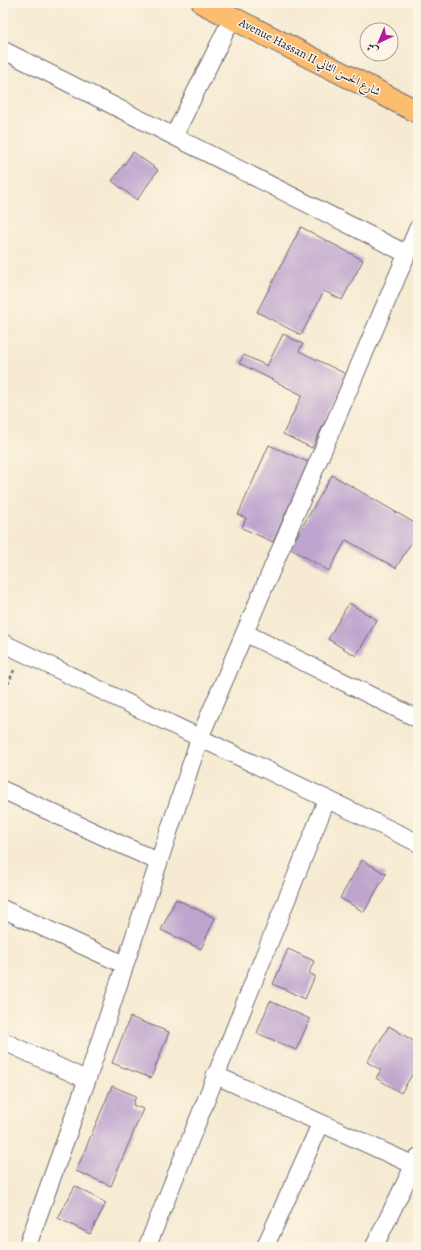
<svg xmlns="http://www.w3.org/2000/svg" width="421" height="1250" viewBox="0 0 421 1250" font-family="Alegreya,Amiri,serif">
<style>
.building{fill:#bea4ce}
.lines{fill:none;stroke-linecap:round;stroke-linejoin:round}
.street-casing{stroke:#6c6870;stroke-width:19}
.primary-casing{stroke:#6c6870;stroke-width:24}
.path{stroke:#6c6870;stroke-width:2.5;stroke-dasharray:3 3;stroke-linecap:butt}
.street{stroke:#fff;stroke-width:17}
.primary{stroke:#fcbd6f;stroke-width:22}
.labels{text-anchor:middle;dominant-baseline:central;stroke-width:3;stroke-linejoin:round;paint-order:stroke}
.street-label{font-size:12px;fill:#22223b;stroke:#fcf5e5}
</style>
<rect width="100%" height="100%" fill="#fcf5e5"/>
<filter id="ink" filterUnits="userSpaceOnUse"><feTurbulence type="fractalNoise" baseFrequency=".025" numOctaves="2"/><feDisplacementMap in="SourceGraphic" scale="8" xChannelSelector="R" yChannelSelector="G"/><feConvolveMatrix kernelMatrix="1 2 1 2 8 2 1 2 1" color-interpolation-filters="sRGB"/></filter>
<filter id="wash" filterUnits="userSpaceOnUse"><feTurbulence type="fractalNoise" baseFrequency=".012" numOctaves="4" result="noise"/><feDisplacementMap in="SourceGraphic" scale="16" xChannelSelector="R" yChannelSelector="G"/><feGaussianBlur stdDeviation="0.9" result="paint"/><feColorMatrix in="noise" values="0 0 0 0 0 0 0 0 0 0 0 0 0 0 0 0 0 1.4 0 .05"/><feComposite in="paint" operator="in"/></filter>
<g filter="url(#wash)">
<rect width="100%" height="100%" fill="#f6ead2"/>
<g id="blocks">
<path class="building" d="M133,152L158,170L137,200L112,181Z
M301,227L363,260L342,300L324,291L301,335L257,312Z
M283,334L303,344L299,351L348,375L312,448L283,434L302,395L239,363L244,355L267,366Z
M269,445L308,462L273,542L242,528L246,518L238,515Z
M332,475L418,525V531L396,568L346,540L329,571L290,548Z
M349,603L377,620L356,656L328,639Z
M362,860L386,874L364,912L340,898Z
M176,899L215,918L201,949L161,930Z
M288,949L314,961L309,973L315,976L305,999L273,984Z
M270,1001L310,1019L296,1050L257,1033Z
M130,1017L169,1032L151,1078L112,1063Z
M389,1026L418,1044V1065L401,1093L376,1078L381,1070L367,1062Z
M112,1086L136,1096L133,1105L143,1109L111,1186L76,1171Z
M75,1186L106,1203L90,1234L58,1218Z"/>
</g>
</g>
<g filter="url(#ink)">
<use href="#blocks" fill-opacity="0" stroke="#6c6870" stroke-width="1"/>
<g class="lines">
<g class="street-casing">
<path id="street" d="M3,50L407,254
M174,136L232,18
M245,633L418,719
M3,643L418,843
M3,790L159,862
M3,909L125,965
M3,1041L87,1080
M215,1075L418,1167
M27,1247L87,1080L200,737L418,228
M147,1247L327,799
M265,1247L321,1123
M374,1247L418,1157"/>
</g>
<g class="primary-casing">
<path id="primary" d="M203,3L418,112"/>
</g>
<path class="path" d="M3,695L15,668"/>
<use href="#street" class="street"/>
<use href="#primary" class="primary"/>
</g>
</g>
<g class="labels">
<g class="street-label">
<text transform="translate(310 57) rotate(27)">Avenue Hassan II شارع الحسن الثاني</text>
</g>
</g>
<rect width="421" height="1250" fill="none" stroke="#fcf5e5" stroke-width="16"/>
<g transform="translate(379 42) rotate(224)"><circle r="19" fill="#fcf5e5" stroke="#a5a1a1"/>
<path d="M0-3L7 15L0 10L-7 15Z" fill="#b5179e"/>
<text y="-6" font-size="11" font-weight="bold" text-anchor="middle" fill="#22223b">ش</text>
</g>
</svg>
